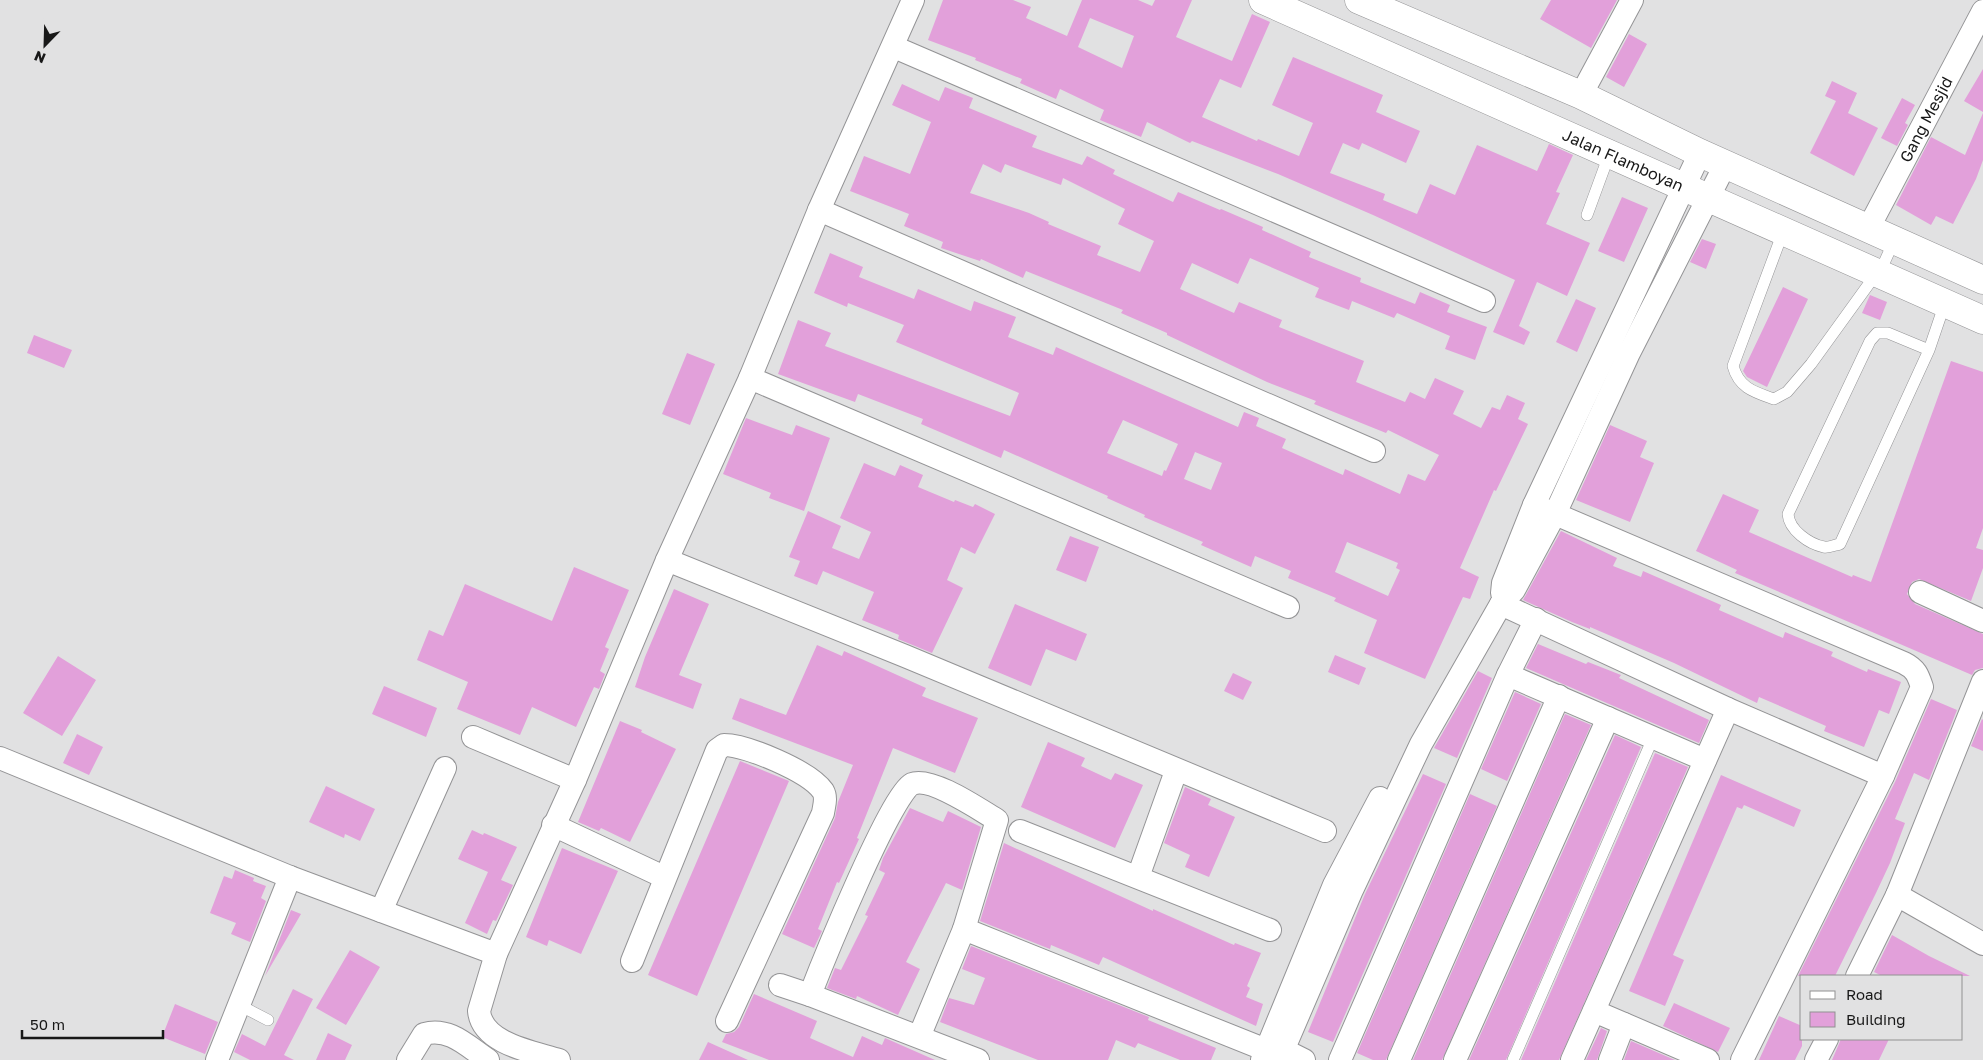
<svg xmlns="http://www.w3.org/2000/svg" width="1983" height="1060" viewBox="0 0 1983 1060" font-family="'Golos Text',sans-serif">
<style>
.building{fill:#e2a0da;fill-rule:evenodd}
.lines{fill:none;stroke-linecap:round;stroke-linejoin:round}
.service-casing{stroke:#949496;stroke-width:12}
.minor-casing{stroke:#949496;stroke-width:24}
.primary-casing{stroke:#949496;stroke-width:29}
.service{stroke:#fff;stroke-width:11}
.minor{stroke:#fff;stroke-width:22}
.primary{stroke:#fff;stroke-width:28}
.labels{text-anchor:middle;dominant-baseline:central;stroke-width:4;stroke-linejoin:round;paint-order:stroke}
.street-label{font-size:16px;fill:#181818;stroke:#e1e1e2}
</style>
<rect width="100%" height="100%" fill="#e1e1e2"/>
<path class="building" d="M943,0H1013L1031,7L1026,18L1067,36L1082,0H1138L1152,6L1155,0H1192L1176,37L1232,61L1252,14L1270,22L1241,88L1220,79L1202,117L1257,141L1258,139L1299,156L1313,123L1272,105L1293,57L1383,95L1376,112L1420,131L1406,163L1362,143L1359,150L1343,143L1330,173L1385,194L1383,200L1417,214L1430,184L1455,195L1477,145L1537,171L1549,144L1573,155L1556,192L1560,193L1546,224L1590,243L1567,296L1537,282L1519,326L1530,332L1524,345L1493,332L1515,280L1373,215L1278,174L1192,141L1190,143L1147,122L1141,137L1100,120L1104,110L1060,89L1056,99L1020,83L1022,79L975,60L976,58L928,40ZM1090,18L1134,36L1122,68L1078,47Z
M1551,0H1617L1591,48L1540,19Z
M1629,34L1647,44L1624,87L1606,77Z
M1983,69V112L1964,101Z
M1832,81L1857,93L1848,113L1878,128L1854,176L1810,153L1836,101L1825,96Z
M902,84L939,101L945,87L973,98L969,108L1037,136L1032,147L1082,165L1087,156L1115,170L1113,174L1173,202L1178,192L1220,210L1221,209L1263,227L1262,230L1311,252L1309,257L1361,278L1360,282L1415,304L1420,292L1450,305L1447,312L1487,327L1475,360L1445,349L1450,336L1397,313L1394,318L1352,301L1349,310L1315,297L1319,288L1250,258L1238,284L1192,263L1180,289L1234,313L1239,302L1282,320L1279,327L1364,361L1356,382L1405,402L1410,392L1425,399L1435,378L1464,391L1453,414L1481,428L1492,407L1500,410L1507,395L1525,403L1518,419L1528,424L1496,491L1494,490L1460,568L1479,577L1470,599L1463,597L1425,679L1364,653L1377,620L1334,601L1336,598L1288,578L1291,571L1255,556L1251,567L1201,545L1203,542L1144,517L1145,515L1107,498L1108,496L1004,450L1001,458L921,424L923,419L858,394L855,402L778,374L798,320L831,333L825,346L1010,416L1019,393L896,342L904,325L848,303L847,307L814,293L830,253L863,267L859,277L914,299L918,289L971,311L974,301L1016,317L1008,337L1053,355L1056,347L1238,427L1244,412L1259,418L1256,426L1286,439L1282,448L1343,475L1345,469L1400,494L1408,474L1425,481L1439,455L1388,430L1386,433L1314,404L1316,401L1267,382L1167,335V333L1121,313L1123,310L1026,271L1023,278L981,259L980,261L941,248L943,242L904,226L909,214L850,191L864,156L910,174L931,122L892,105ZM983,164L1001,173L1005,164L1061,185L1063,178L1125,209L1118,224L1154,241L1140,272L1097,255L1101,246L1048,224L1049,222L1029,213L970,193ZM1123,420L1178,444L1166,471L1164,470L1162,476L1107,453ZM1195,452L1222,463L1211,490L1184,479ZM1347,542L1398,563L1396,568L1400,570L1388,596L1335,572Z
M1902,98L1915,105L1905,123L1908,125L1897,146L1881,138Z
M1983,113V160L1976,179L1953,224L1936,216L1931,225L1896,205L1931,137L1965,155Z
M1622,197L1648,208L1624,262L1598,251Z
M1702,239L1716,244L1706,269L1690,262Z
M1783,287L1808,299L1767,387L1747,377L1743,371Z
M1870,295L1887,302L1880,320L1862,313Z
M1576,299L1596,308L1577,352L1556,342Z
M34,335L72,350L64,368L27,353Z
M687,353L715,364L690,425L662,414Z
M1951,361L1983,372V528L1976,548L1983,550V568L1971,601L1919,579L1912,582L1907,594L1915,604L1983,634V668L1975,670L1972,675L1735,573L1737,570L1696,551L1723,494L1759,510L1749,532L1852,577L1853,575L1871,582Z
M746,418L792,435L796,425L830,438L804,511L769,498L771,493L723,474Z
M1610,425L1647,441L1640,457L1654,463L1630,522L1576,500Z
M864,463L895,476L900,465L923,475L918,487L954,502L955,500L973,507L975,504L995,514L975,554L961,547L947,580L963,588L932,653L898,639L899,635L862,620L874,592L823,571L817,585L794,576L800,561L789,557L808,511L841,526L832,548L859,559L871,532L840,518Z
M1561,531L1617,558L1613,566L1641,577L1643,571L1721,605L1719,610L1783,638L1785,632L1833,652L1831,656L1867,672L1868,669L1901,682L1889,714L1879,710L1864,747L1824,731L1826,726L1759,697L1757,703L1674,663L1590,627V629L1572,622L1523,600Z
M1070,536L1099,547L1086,582L1056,570Z
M574,567L629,590L605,647L609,649L600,671L605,674L599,689L594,687L576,727L532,707L520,735L457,709L468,682L417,660L429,630L443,636L465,584L552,621Z
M674,589L709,604L679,675L702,684L693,709L635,687L645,657Z
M1015,604L1087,634L1076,661L1046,649L1031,686L988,668Z
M1538,644L1586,664L1588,662L1621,675L1619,678L1709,720L1699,743L1526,668Z
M817,645L842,656L844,651L926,688L922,696L978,718L955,773L893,748L857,838L859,839L839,883L837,882L818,929L822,931L814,948L782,934L835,818L838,802L853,765L732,719L740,698L786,715Z
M1335,655L1366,668L1359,685L1328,672Z
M58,656L96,680L62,736L23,713Z
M1478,671L1492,678L1457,758L1434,748Z
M1233,673L1252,682L1243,700L1224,691Z
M384,686L437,708L426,737L372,714Z
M1515,692L1541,704L1507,781L1481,769Z
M1931,699L1957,710L1929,780L1914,773L1895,819L1905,823L1890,863L1876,893L1835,976H1798L1895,782Z
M1565,714L1591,725L1442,1060H1413Z
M1982,719L1983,720V751L1971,746Z
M620,721L642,730L641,732L676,749L630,842L601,828L599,831L578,822Z
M77,734L103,747L89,775L63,763Z
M1615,735L1641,747L1506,1060H1469Z
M1048,742L1085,758L1081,766L1111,780L1115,773L1143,785L1115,848L1021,807Z
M1655,753L1688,767L1559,1060H1521Z
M740,761L789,781L697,996L648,975Z
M1423,774L1446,784L1333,1042L1308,1032L1365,894Z
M1721,775L1801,810L1794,827L1744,805L1742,809L1737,807L1673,955L1684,960L1665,1006L1629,991Z
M326,786L375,809L360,841L345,834L344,838L309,822Z
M1185,787L1211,799L1208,805L1235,817L1209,877L1185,867L1190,855L1164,843Z
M1470,794L1497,806L1386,1060H1373L1357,1053Z
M910,808L943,822L948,811L981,827L962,890L946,883L906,962L920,969L898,1015L857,996L856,999L827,988L835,968L841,970L868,916L865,915L885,873L879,870L883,858Z
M472,830L483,835L484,833L517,847L501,880L513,885L496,921L493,920L487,934L465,923L488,872L458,859Z
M1004,843L1153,911V909L1234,945L1235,943L1261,953L1247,986L1250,988L1246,997L1263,1004L1256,1026L1103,957L1099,965L1051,945L1050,949L980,921Z
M562,848L618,871L581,954L549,940L547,946L526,937Z
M235,870L254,878L253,881L266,886L261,898L266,901L250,942L231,934L236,923L210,913L224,876L232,879Z
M291,910L301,914L265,976Z
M1892,935L1929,956L1970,976H1882L1874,972Z
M971,946L1149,1017L1148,1020L1216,1048L1211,1060H1180L1138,1043L1135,1048L1116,1040L1108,1060H1038L940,1022L949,998L974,1005L985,978L962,969Z
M350,950L380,967L346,1025L316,1008Z
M293,989L313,999L284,1055L294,1060H250L234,1052L242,1034L265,1046Z
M754,994L817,1021L810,1038L853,1057L862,1036L882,1045L885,1038L935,1060H769L722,1042L726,1034L734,1032L739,1027Z
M1674,1003L1730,1028L1718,1052L1663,1026Z
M175,1004L218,1022L205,1054L162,1037Z
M1779,1016L1802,1026V1046L1795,1060H1759Z
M1601,1028L1607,1031L1597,1060H1586Z
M328,1033L352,1045L345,1060H316Z
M1841,1039H1889L1879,1060H1832Z
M1631,1041L1675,1060H1624Z
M708,1042L748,1060H699Z"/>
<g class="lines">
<g class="service-casing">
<path id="service" d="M1587,215L1609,155
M1783,232L1733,366C1739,388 1754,392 1774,399L1787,392L1811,364L1884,263L1894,241
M1929,350L1888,333H1877L1870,341L1788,514C1789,530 1809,544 1824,547C1829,548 1835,545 1840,544L1929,350L1945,303
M239,1005L268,1020
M1513,1060L1653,738"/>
</g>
<g class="minor-casing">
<g id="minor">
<path d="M894,47L1484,301"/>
<path d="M1581,95L1632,0"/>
<path d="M819,210L1374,451"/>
<path id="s1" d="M1868,229L1983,11"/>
<path d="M750,378L1288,607"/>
<path d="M1534,505L1904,663C1916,669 1918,675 1922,687L1883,776L1742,1060"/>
<path d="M667,560L905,656L1325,831"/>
<path d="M1920,592L1983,621"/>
<path d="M1502,593L1503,583L1534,505L1700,153"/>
<path d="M1501,604L1728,709L1883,776"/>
<path d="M1508,675L1705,760"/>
<path d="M473,737L575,780"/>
<path d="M0,758L290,877L496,954"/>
<path d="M553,825L664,877"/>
<path d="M1020,831L1270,930"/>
<path d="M1138,877L1176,771"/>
<path d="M1897,895L1983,944"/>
<path d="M381,911L445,768"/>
<path d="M964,929L1266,1050"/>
<path d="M632,961L717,750L724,745C746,745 809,771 823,791C827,798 824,806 823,813L727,1021"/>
<path d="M1857,976L1897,895L1983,681"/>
<path d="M780,985L810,995"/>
<path d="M1594,1011L1708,1060"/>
<path d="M919,1037L964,929L997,820C980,810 931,776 912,784C891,794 822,964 810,995L978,1060"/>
<path d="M1284,1050L1304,1060"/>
<path d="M217,1060L290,877"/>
<path d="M408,1060L424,1034C450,1027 467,1046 488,1060"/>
<path d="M559,1060C534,1052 482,1044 479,1011L496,954L575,780L667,560L750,378L819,210L913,0"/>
<path d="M1262,1060L1334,885L1380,798"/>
<path d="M1279,1060L1352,890L1421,744L1501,604L1514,590L1555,514L1629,353L1725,165"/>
<path d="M1340,1060L1508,675L1536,619"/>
<path d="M1399,1060L1559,696"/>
<path d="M1455,1060L1608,718"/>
<path d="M1572,1060L1728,709"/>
<path d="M1610,1060L1624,1024"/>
<path d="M1816,1060L1827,1039"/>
</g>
</g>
<g class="primary-casing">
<g id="primary">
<path id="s2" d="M1263,0L1983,320"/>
<path d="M1359,0L1581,95L1700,153L1983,280"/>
</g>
</g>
<use href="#service" class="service"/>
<use href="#minor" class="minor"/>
<use href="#primary" class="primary"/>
</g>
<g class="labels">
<g class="street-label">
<text stroke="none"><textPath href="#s1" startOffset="124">Gang Mesjid</textPath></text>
<text stroke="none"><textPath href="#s2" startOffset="394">Jalan Flamboyan</textPath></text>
</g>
</g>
<rect x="1800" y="975" width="162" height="65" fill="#e1e1e2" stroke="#919191"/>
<rect x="1810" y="991" width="25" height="8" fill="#ffffff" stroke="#919191"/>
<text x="1846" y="1000" font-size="15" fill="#181818">Road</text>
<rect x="1810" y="1012" width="25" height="15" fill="#e2a0da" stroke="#919191"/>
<text x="1846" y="1025" font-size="15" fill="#181818">Building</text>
<g transform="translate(45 45) rotate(203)" stroke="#e1e1e2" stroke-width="4" paint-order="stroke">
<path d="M0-4L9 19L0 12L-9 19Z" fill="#181818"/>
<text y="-8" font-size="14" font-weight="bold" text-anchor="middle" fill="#181818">N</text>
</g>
<path d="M22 1030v8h141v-8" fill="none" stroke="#181818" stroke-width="2.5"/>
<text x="30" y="1030" font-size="15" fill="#181818" stroke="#e1e1e2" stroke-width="4" paint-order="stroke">50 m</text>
</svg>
